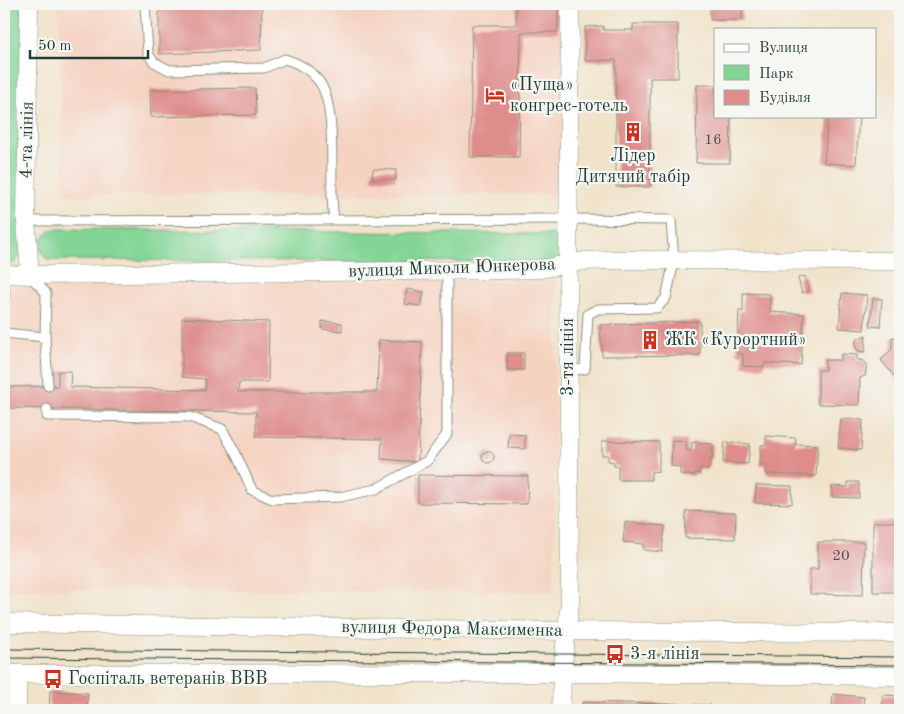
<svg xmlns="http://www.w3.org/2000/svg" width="904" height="714" viewBox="0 0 904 714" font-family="'Old Standard TT',serif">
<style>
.built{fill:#f5d3c1}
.green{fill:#83d595;stroke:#518964}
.building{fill:#de8d8b}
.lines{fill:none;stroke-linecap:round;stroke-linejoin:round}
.lane-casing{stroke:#88907f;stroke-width:11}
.street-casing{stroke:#88907f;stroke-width:19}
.lane{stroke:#fff;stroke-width:9}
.street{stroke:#fff;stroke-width:18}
.tram{stroke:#1f3d34;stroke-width:1}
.labels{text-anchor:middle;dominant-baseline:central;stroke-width:4.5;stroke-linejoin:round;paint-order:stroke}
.number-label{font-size:15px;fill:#4f514a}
.poi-label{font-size:18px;fill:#1f3d34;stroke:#f6f6f2;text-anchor:start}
.street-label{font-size:18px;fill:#1f3d34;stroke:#f6f6f2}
</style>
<rect width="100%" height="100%" fill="#f6f6f2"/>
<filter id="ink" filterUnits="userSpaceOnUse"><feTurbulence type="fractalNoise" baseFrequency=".02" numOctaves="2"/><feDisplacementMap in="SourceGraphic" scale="10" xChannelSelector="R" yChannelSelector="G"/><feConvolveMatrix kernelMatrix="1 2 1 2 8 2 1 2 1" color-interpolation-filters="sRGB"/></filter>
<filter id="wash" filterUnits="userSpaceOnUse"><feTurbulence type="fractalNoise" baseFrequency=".0096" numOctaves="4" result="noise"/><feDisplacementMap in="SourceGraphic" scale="20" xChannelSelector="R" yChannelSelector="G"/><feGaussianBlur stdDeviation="1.12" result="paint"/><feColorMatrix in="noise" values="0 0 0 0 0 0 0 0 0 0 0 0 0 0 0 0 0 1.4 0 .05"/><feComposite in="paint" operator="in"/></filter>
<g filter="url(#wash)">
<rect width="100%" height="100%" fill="#f1e3ca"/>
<path class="built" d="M58,4H564L563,194L64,195Z
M4,277L556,281L554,592L4,589Z"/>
<path class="green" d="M4,4H22V252L15,263H4Z
M52,229L553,234L561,243V254L557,262L47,260L41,251L42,239Z"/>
<g id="blocks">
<path class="building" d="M159,4H262L261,50L159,54Z
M516,4H558V32H521L519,157H470L472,25H516Z
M710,4H742V20H710Z
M633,24H678V78H650V187H616V60L585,61V27L603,26V30H633Z
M697,85H715V116H731L730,163H696Z
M255,88L256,115L151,117L150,90Z
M828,116H859L856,165L824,163Z
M373,169L396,170V180L372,179Z
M805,276L809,291L802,293L798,278Z
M4,287H9V299H4Z
M407,289L424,292L421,306L405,304Z
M743,293L770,294V312L804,314L801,365L765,363L764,367L743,366V354H737L739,310L743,312Z
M842,293L867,295L864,330L839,328Z
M873,298L882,299L880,327L870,326Z
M182,318L269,322L268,382H239L238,392H377L379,340L422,342L418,462L381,459L382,439L256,437V412L4,408V387L58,386V371H71L70,387L205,390V379L182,377Z
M322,321L342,323V331L322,329Z
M700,321V355L602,356L600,325Z
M866,335L865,352L858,351L855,346L856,340Z
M892,337L900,338V383L881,360L892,349Z
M4,341H6L5,369H4Z
M507,353H524V370H507Z
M841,354L857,355V360H862L867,365L865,376L860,378L859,405L818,404V370H825V360H841Z
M841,419L863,420L861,450L838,448Z
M509,434L525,435V449L508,448Z
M766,436L796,438L795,444L818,445L816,476L766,474V465H760L761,445H766Z
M672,440L686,441L687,451H691L692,442L713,444L712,459L710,460V466L707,470L699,469V474L695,473L694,476L680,474V467L671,466Z
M602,441L659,442V471L651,472V480H618V466H614V462L608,461V455H602Z
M725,442L750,444L748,464L723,462Z
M482 457a6 6 0 1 1 12 0a6 6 0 1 1-12 0Z
M418,475L528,476L527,504L418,503Z
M848,482H859V498L832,497V486L848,487Z
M756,485L792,486V504L755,503Z
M686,511L736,513L735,539L685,538Z
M625,522L665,526L662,552L644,550L643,544L623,542Z
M873,522H900V592H873Z
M818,542H864L863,595L810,594V569H818Z
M50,691L88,693L87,710H49Z
M833,694L864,697L862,710H846V708L832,706Z
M883,695L900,696V710H882Z
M582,702L711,705V710H582Z
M184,708V710H143V709Z"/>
</g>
</g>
<g filter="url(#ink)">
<use href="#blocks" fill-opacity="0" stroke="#88907f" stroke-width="1"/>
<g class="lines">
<g class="lane-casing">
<path id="lane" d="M145,4L148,54L154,62L169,70L264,68L285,59C298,63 308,68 317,79C336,99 331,165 332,193C332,202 333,211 334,220
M26,221L568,219L671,220L674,261L666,298L657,308L598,309L588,314L585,369L568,371
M30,276L46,293L45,337L48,386
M4,333L45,337
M47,409V416L190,417L222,429L236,454L252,490L272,499L340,497L376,489L427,461L447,434V271"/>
</g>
<g class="street-casing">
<path id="street" d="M29,4L26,221L30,275
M4,274L30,275L502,270L541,269L584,261L611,260L900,261
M4,623L567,631L900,633
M4,674L562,673L900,676
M17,674V710
M561,710L562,673L570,602L568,264L570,4"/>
</g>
<use href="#lane" class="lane"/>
<use href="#street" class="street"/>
<path class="tram" d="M4,649L900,657
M4,658L900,665"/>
</g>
</g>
<defs>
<g id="hotel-bare" transform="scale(1.5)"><path d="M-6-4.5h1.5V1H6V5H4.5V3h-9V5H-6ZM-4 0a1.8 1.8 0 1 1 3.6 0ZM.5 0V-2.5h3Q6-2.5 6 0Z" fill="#c8321e" stroke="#f6f6f2" stroke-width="2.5" paint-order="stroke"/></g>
<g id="building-bare" transform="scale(1.5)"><path d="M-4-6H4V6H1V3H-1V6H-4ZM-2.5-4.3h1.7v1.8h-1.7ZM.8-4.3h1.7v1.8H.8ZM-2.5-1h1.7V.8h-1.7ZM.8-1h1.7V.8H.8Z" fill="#c8321e" stroke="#f6f6f2" stroke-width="2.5" paint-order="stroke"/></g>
<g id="bus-bare" transform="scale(1.5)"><path d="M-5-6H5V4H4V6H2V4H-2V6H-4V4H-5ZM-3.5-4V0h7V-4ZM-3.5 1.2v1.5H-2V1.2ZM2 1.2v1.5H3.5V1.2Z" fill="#c8321e" stroke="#f6f6f2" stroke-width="2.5" paint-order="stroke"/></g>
</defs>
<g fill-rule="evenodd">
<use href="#hotel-bare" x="495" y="95"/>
<use href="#building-bare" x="633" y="132"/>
<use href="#building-bare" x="650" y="340"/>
<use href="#bus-bare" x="615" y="654"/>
<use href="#bus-bare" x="53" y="679"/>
</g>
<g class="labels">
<g class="number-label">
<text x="713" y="140">16</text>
<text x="841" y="556">20</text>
</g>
<g class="poi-label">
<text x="510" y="85">«Пуща»<tspan x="510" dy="21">конгрес-готель</tspan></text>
<text x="633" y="156" text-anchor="middle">Лідер<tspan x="633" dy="21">Дитячий табір</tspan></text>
<text x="665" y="340">ЖК «Курортний»</text>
<text x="630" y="654">3-я лінія</text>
<text x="68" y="679">Госпіталь ветеранів ВВВ</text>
</g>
<g class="street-label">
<text transform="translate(27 140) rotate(-89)">4-та лінія</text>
<text transform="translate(452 268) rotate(-2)">вулиця Миколи Юнкерова</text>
<text transform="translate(568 357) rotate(-90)">3-тя лінія</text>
<text transform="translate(452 629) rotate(1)">вулиця Федора Максименка</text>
</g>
</g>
<rect width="904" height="714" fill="none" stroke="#f6f6f2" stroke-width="20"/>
<rect x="714" y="28" width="162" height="90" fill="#f6f6f2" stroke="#a0aca6"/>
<rect x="724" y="44" width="25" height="8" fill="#ffffff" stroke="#a0aca6"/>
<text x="759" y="52" font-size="15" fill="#1f3d34">Вулиця</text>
<rect x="724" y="65" width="25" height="15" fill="#83d595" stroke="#a0aca6"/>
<text x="759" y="78" font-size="15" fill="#1f3d34">Парк</text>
<rect x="724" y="90" width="25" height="15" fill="#de8d8b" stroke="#a0aca6"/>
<text x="759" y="102" font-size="15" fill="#1f3d34">Будівля</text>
<path d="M30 50v8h118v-8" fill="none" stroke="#1f3d34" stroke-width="2.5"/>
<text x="38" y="50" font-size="15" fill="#1f3d34" stroke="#f6f6f2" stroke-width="4" paint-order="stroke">50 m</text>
</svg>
